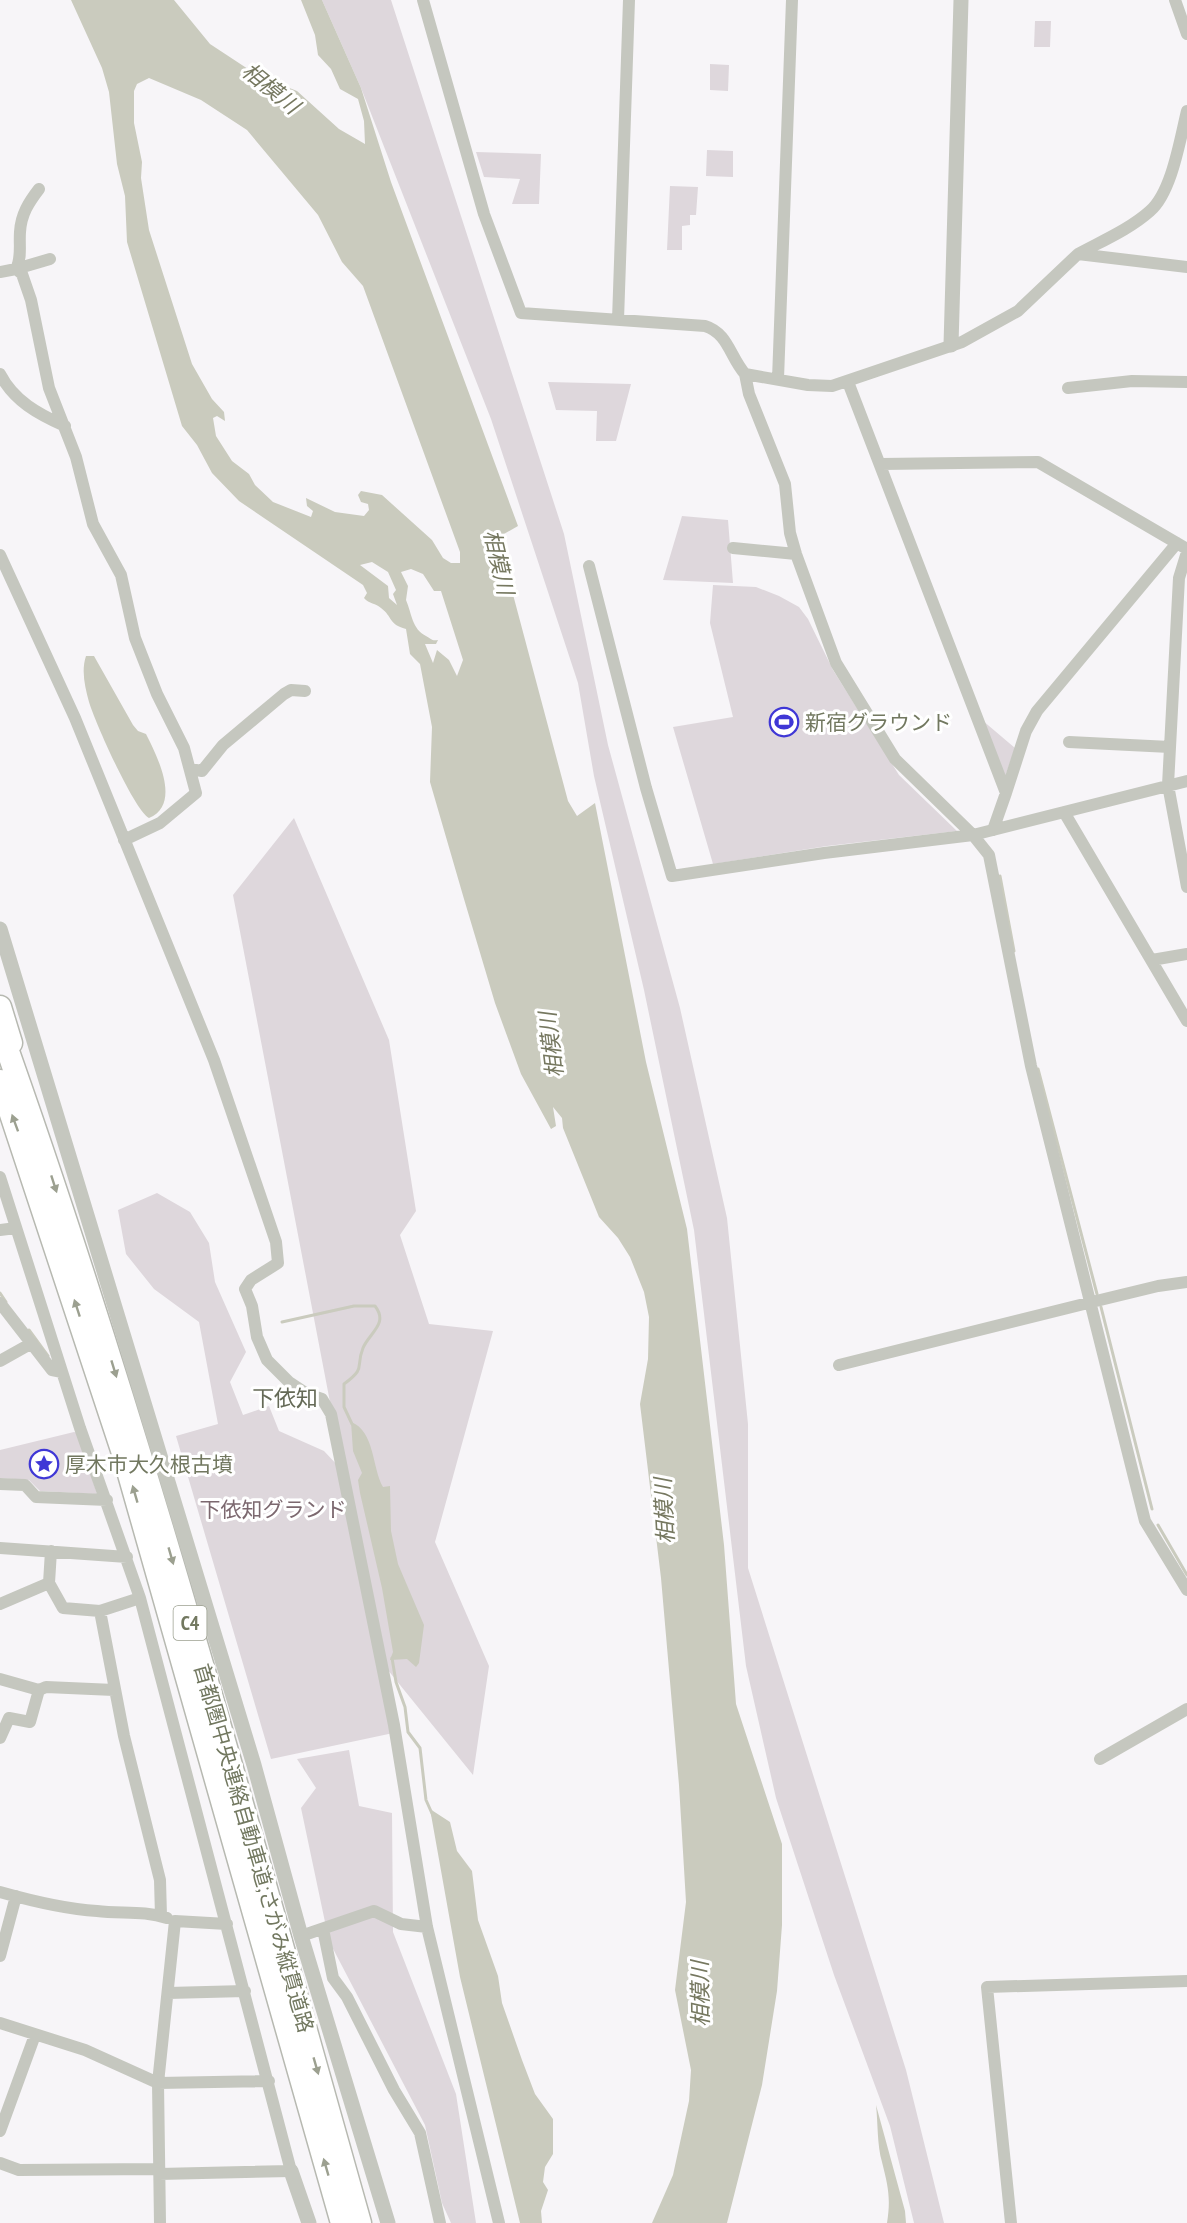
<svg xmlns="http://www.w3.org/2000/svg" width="1187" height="2223" viewBox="0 0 1187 2223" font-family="'PT Sans Narrow','Noto Sans JP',sans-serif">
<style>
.green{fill:#ded7dc}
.water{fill:#cacbbe;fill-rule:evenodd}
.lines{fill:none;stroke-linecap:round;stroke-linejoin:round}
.stream{stroke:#cacbbe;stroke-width:3}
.motorway-casing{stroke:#b7b9b1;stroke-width:25}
.minor{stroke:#c5c7bf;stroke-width:12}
.tertiary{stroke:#c5c7bf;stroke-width:15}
.motorway{stroke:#fff;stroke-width:22}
.oneway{fill:#9ca090}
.labels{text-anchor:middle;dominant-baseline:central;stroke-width:6;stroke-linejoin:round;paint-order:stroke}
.shield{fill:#fff;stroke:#9ca090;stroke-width:1.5}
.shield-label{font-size:20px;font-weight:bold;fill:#727860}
.poi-label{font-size:21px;fill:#727860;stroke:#fff;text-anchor:start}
.park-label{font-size:21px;fill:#7c686f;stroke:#fff}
.street-label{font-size:21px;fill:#727860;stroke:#fff}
.water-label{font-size:22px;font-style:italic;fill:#767860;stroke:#fff}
.neighbourhood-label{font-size:22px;fill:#656a57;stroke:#fff}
</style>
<rect width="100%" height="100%" fill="#f7f5f8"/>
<path class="green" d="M322,0H391L564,534L608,745L680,1008L727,1218L748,1424V1568L906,2070L944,2223H914L890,2126L834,1975L776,1798L746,1666L694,1230L644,990L594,776L578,683L491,419L361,88Z
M1035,21H1051L1050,47H1034Z
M710,64L729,65L728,91L710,90Z
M707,150L733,151V177L706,176Z
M476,152L541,154L539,204H512L520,179L484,177Z
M670,186L698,187L696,215H690V225L682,226V250H667Z
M548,382L631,384L616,441H596L597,411L556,410Z
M682,516L728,520L733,583L663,580Z
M713,585L756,587L779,596L799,607L808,619L833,670L899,775L957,831L827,846L713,864L673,727L733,717L710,623Z
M982,720L1015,748L1004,780Z
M294,818L389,1040L416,1211L400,1235L429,1324L493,1331L435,1542L489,1666L473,1775L383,1664L398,1732L271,1759L176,1436L218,1424L199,1322L154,1289L126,1254L118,1210L157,1193L190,1212L209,1243L215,1282L246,1352L230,1382L243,1415L269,1406L279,1431L324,1451L340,1468L356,1538L233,895Z
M74,1432L78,1433L97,1494L40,1491L29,1480L0,1478V1450Z
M349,1750L359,1806L392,1813L393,1932L456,2094L476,2223H451L442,2203L425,2125L329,1941L301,1808L316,1788L297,1759Z"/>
<path class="water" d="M71,0H174L210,44L257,75L297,91L339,129L365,144L364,121L358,99L340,89L331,69L318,55L315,35L301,0H322L361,88L391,182L518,526L502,535L499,542L568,801L577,816L595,803L646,1062L687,1229L724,1545L736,1704L782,1844V1925L777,1991L762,2085L727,2223H652L673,2175L689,2101L691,2070L675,1990L686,1902L679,1785L661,1578L640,1404L648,1359L649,1317L644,1292L630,1257L618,1238L599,1217L563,1128L562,1118L553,1107L556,1126L551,1129L521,1074L495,1003L464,899L430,782L432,727L420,664L410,654L406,629C388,624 393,617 381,608C376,603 369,604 364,598L367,593L363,585L239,501L212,473L197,445L182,426L127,242L125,196L117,164L109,92L102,68ZM149,78L201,100L247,130L318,215L342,262L363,286L460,552V563H451L443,558L432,540L382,495L361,491L358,495L361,502L368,504L369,510L364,516L335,512L306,498L307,506L313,511L311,517L273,502L255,485L249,474L232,461L216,436L213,418L217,416L225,421L224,412L212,399L192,364L149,230L141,178L142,162L134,123V91L137,84ZM372,562L388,572L396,590L393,594L397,605L389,598L388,586L360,565ZM411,569L423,574L434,591H441L463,660L457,676L449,660L437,650L433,663L425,644H436L438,640C431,641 432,639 426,636C412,629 412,614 406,600L408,586L401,572Z
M86,656H94L133,725L138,731L146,734C157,756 182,804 149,818C134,810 95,722 89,702C85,687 81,671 86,656Z
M351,1422C375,1431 372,1468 383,1487L390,1486L391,1531L398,1564L424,1625L419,1663L416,1667L407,1659L390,1660L393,1652L382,1588L360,1493L358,1480L362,1473L353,1451Z
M430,1809L450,1822L457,1851L472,1871L478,1920L498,1976L502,2003L522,2060L535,2094L553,2119V2154L545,2167L543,2182L548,2190L541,2211L542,2223H520L460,1977Z
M876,2105L905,2211L906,2223H887C891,2198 888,2186 882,2162C877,2145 878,2123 876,2105Z"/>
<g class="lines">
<path class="stream" d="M1000,876L1014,951
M1038,1069L1097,1294
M0,1293L6,1302
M1101,1307L1152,1509
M282,1322L354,1306H375C389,1324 369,1333 363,1348C355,1368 367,1367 344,1384V1407L352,1424
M29,1330L48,1356
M1158,1525L1187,1575
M392,1658L396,1682L405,1707L408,1732L420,1748L426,1800L434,1818"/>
<g class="motorway-casing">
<path id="motorway" d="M0,1007L11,1043
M0,1029C140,1421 247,1823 360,2223
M0,1081L123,1453L342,2223"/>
</g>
<path class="minor" d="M423,0L484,214L521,313L705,326C728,333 730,357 745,374
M1175,0L1187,34
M1078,254C1102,241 1130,229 1150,211C1172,192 1180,139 1187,111
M1187,267L1078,254L1018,311L962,342L832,386L808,385L745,374L749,394L785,484L790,533L796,554L836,663L895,759L973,835L989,855L1031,1066L1145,1521L1187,1590
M16,269C22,258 19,245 20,232C21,214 29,202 39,189
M16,269L50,259
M0,272L16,269L22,274L31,300L49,388L76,457L93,524L121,575L135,638L157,694L184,748L196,793L160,823L124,840
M618,320L629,0
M0,374C14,401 38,414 65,426
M778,379L792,0
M848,382L1006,793L993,830
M1068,388L1132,381L1187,382
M881,464L1038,462L1187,549
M733,548L796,554
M1187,552L1179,578L1168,785L1187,887
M0,555L75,718L214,1060L276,1242L278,1263L251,1280L245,1289L252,1306L257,1337L267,1360L289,1382L307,1394L322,1399L331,1414L394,1725L427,1927L499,2223
M589,566L646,788L672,876L824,853L973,835L1187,781
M1069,742L1170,747
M190,769L202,771L223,745L284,694L291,690L305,691
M1006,793L1026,731L1037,711L1177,543
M1064,812L1187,1021
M1152,960L1187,954
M0,1177L80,1428L140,1598L291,2171L159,2174
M0,1230L16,1228
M0,1303L52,1370L62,1372
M0,1361L32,1343
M839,1365L1092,1302L1158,1286L1187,1282
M0,1484L25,1485L36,1497L107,1500
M0,1548L127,1557
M51,1551L49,1583L63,1608L100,1611L140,1598
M0,1604L49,1583
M100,1611L124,1736L160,1880L161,1916
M0,1679L39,1690L30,1722L9,1718L0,1738
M39,1690L46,1687L114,1690
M1100,1759L1187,1709
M0,1892C32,1901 64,1909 97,1911C121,1914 144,1910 167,1918
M323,1929L333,1978L347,1997L394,2090L420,2133L440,2223
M301,1936L374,1911L401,1924L427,1927
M0,1956L16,1896
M168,1993L245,1991
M0,2023L85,2050L158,2083L269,2081
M0,2131L35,2035
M0,2163L19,2170L158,2169
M160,2223L158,2083L175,1921L227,1924
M1011,2223L987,1987L1187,1981"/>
<path class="tertiary" d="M951,345L961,0
M0,929L254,1765L301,1936L388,2223
M291,2171L309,2223"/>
<use href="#motorway" class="motorway"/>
</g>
<defs><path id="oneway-solid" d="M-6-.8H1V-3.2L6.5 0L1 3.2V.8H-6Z" transform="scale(1.5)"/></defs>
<g class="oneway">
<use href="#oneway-solid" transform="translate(15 1123) rotate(-110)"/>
<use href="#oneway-solid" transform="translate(54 1184) rotate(72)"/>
<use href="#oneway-solid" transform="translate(77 1308) rotate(-108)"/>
<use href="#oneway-solid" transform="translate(114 1369) rotate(73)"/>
<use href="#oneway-solid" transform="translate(135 1494) rotate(-106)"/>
<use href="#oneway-solid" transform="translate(171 1556) rotate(74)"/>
<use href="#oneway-solid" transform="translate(316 2066) rotate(74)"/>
<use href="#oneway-solid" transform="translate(326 2167) rotate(-106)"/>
</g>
<defs>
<g id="stadium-ring" transform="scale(1.5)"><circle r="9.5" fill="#fff" stroke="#3f37d6" stroke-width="1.5"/><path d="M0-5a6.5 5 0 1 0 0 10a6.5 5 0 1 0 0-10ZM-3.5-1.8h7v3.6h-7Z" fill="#3f37d6"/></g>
<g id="sight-ring" transform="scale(1.5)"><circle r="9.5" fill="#fff" stroke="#3f37d6" stroke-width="1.5"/><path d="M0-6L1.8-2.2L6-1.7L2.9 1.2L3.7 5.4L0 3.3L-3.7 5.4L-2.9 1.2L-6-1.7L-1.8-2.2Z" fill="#3f37d6"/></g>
</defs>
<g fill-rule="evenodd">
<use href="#stadium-ring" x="784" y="722"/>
<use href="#sight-ring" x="44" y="1464"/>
</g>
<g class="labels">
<rect class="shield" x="173.5" y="1606" width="33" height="34" rx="4.5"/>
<g class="shield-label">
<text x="190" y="1623">C4</text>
</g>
<g class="poi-label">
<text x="805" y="722">新宿グラウンド</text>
<text x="65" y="1464">厚木市大久根古墳</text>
</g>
<g class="park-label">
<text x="273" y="1509">下依知グランド</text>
</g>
<g class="street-label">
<text transform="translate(254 1848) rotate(74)">首都圏中央連絡自動車道;さがみ縦貫道路</text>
</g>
<g class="water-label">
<text transform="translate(271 88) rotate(39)">相模川</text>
<text transform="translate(499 562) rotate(77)">相模川</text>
<text transform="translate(551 1045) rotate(-97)">相模川</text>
<text transform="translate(664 1511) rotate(-93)">相模川</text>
<text transform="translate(700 1994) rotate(-91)">相模川</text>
</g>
<g class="neighbourhood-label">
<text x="285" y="1398">下依知</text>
</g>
</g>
</svg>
